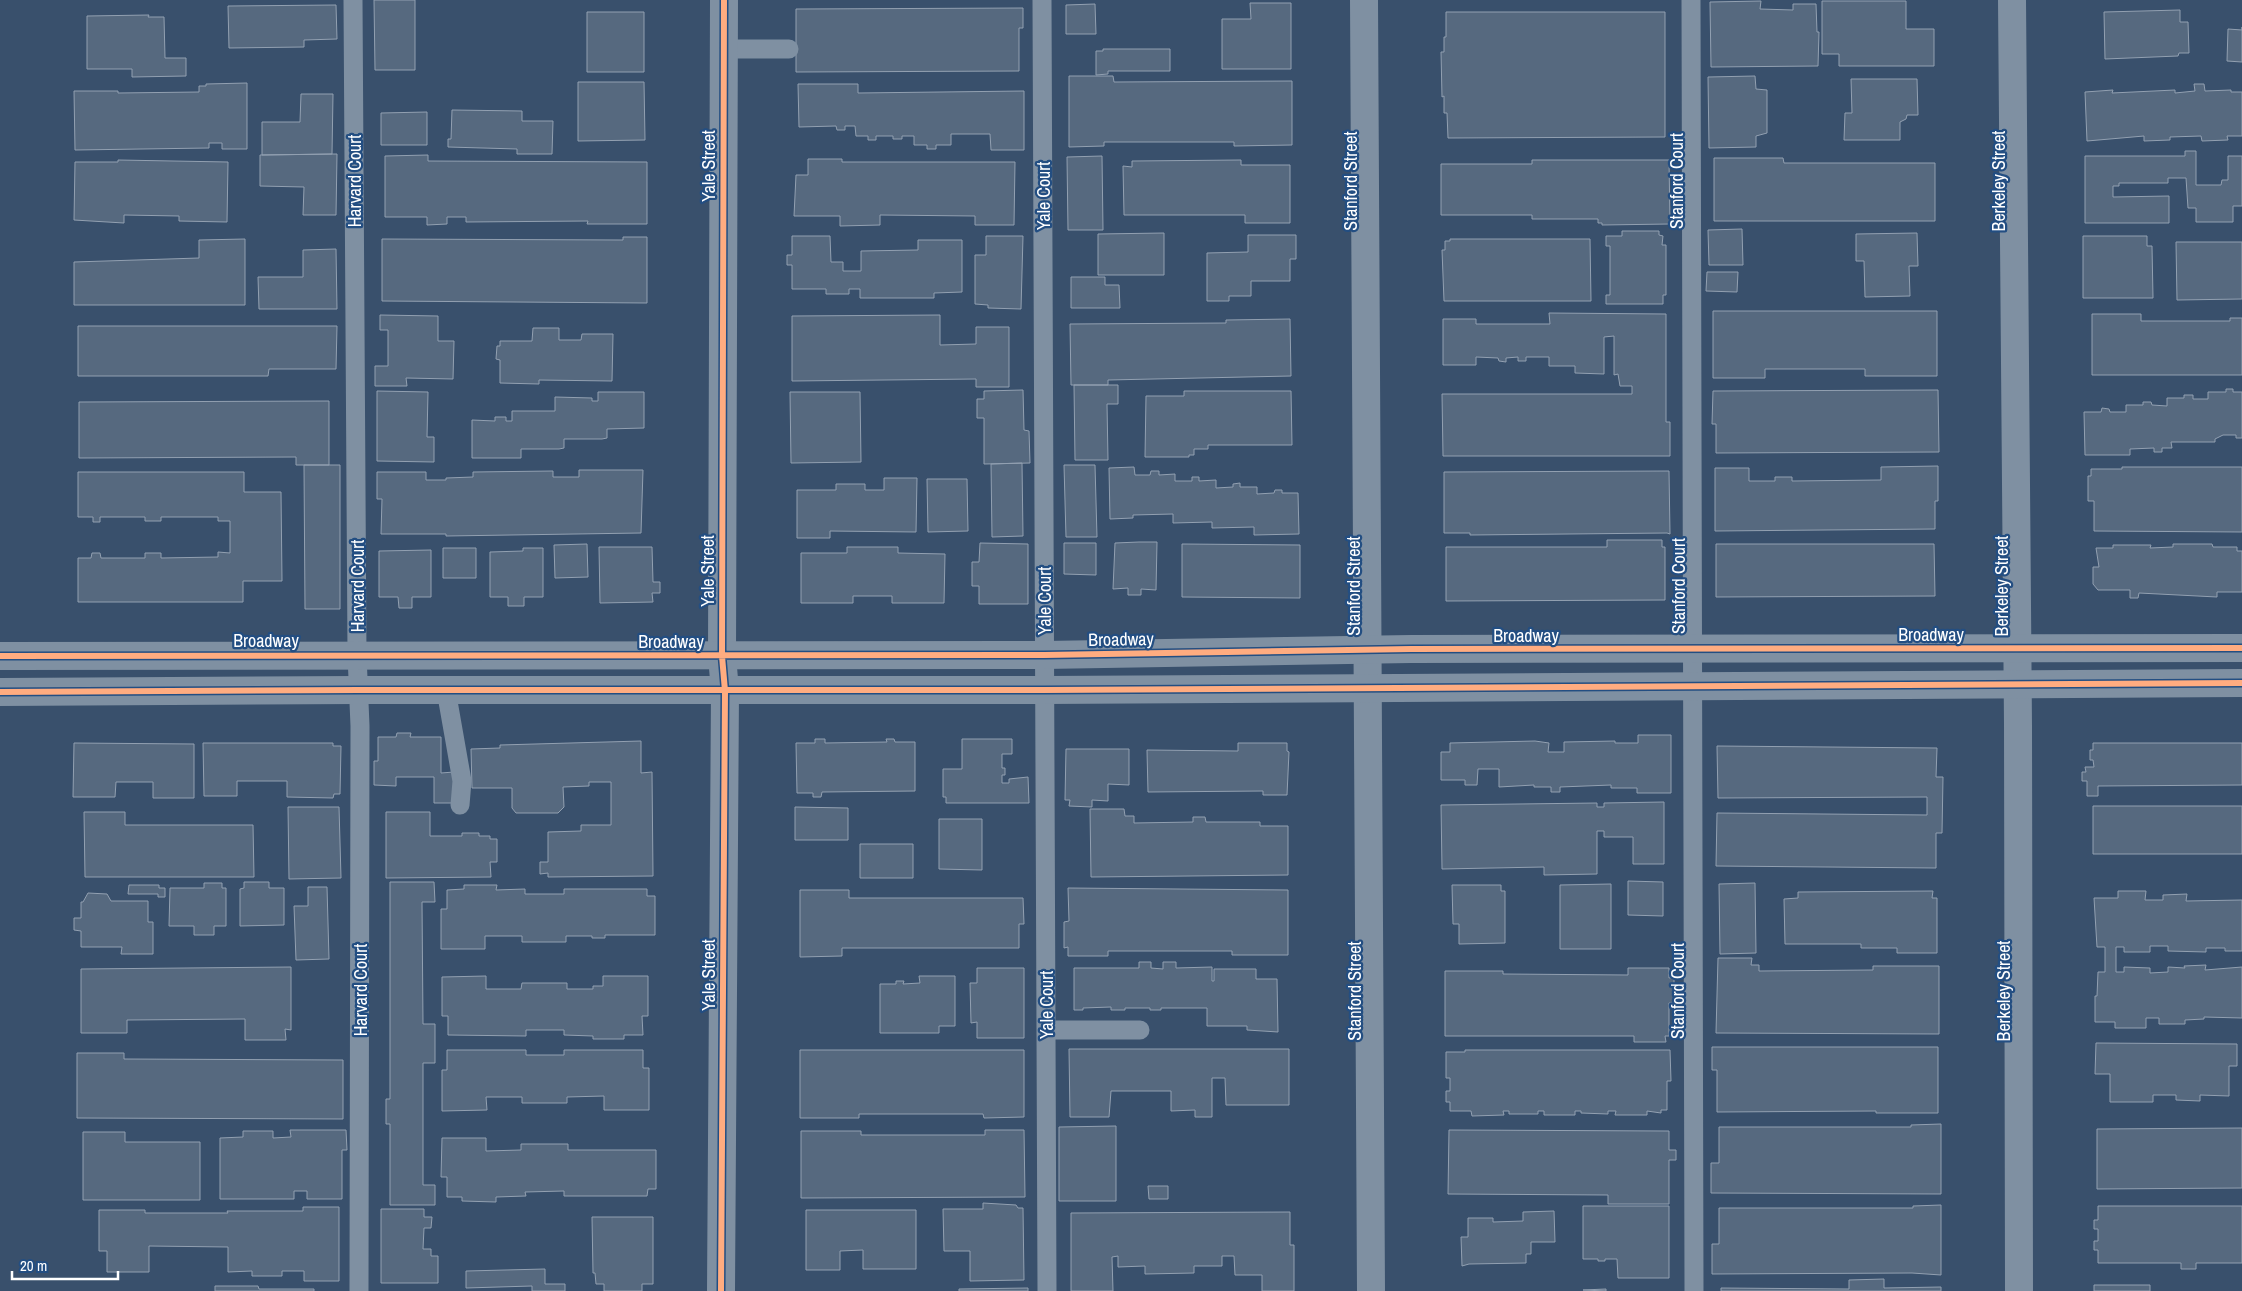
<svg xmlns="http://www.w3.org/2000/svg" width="2242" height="1291" viewBox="0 0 2242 1291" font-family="'Archivo Narrow',sans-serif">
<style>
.building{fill:#56697f;stroke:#92a0b1}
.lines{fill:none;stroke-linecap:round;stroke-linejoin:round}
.service{stroke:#7f90a2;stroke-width:19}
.minor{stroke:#7f90a2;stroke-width:28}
.tertiary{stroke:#7f90a2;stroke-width:28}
.cycleway-casing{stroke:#234e82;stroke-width:9}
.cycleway{stroke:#ffac80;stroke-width:6}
.labels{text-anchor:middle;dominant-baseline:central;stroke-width:4.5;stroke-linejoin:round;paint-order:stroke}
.street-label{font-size:18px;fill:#fff;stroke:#234e82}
</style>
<rect width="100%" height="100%" fill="#39506c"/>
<path class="building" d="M374,0H415V70H375Z
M1761,1L1760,9L1793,10V4H1816L1817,32H1819L1818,66L1711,67L1710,2Z
M1822,1H1906V29H1934V66H1839V54H1822Z
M1250,3H1291V69H1222V19H1251Z
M1095,4L1096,34H1066V5Z
M336,5L337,39L304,40V47L229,48L228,6Z
M1023,8V28H1019V71L796,72V9Z
M2180,10V22H2188L2189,53H2179L2178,56L2105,59L2104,12Z
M587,12H644V72H587Z
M1446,12H1665V137L1448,138L1447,113H1444V96L1442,97L1441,52H1444V37H1446Z
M149,15L148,17H164L165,58H186V76L132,77V69H87V16Z
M2242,27V62L2227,61L2228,29L2242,30Z
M1103,49H1170V71H1108V74L1096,75V51H1103Z
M1069,76H1113L1114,82L1292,81V145L1234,146V142H1104V146L1069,147Z
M1755,76L1756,89L1767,90V133L1756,136V147L1709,148L1708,77Z
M1851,79H1917L1918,115H1907L1906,119L1900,122V140H1844L1845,113H1852Z
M578,82H644L645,140L578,141Z
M247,83V149H222V143H209V148L75,150L74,91H118V93L199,92V86H206V84Z
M798,84H858V93L1024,91V150H991L990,134H951V145H936V149H927V145H914V136H902V139H893V136H876V140H868V136H856L855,126H845V130H837L836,126L799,127Z
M2194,84H2204L2205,91L2231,90V92H2242V136H2227L2228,140L2202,141L2201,136L2170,137V140L2144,141V136L2087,141L2085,92L2113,90L2112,93L2175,90V93L2195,91Z
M301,94H333L332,154L262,155V122H300Z
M452,110L522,111V121H553L552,154H517V149L448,147V139H451Z
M427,112V145H381V113Z
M2185,151H2196V185H2221L2222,180H2228V156H2242V206H2233V222H2196V208H2188L2186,178H2168V183H2119V186H2113V197L2169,196V223H2085V156H2185Z
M337,154L336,215H303L304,187L260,186V155Z
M428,155V161L647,162V224H587L588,221L466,222V217H447V224L427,225V217H385V156Z
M1102,156L1103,230H1068L1067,157Z
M1714,158H1783L1784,163H1935V221H1714Z
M808,159H842V162H1015L1014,225H975V216L880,215V225L840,226V216H794L796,175H808Z
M118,160L228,162L227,222L179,221V216L124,215V223L74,220L75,162H118Z
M1241,160V165H1290V223H1245V215H1124L1123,166L1132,167V161Z
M1532,160H1669L1670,224L1602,225V223H1598V219H1532V215H1441V164H1532Z
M1742,229L1743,265H1709L1708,230Z
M1622,231H1659V235L1663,236L1662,245H1666V295H1663V304H1606V295H1610V246H1606V236H1622Z
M1164,233V275H1098V234Z
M1917,233L1918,266H1909L1910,296L1865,297L1864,261H1856V234Z
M1248,235H1296V259H1290V281H1251V296H1229V301H1207V253L1248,252Z
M792,236H830L831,262H843V271H861V251L918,250V240H962V292L934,293V298H860V289H849V294H826V289H792V265H787V255H792Z
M986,236H1023L1021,309L988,308V305L975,304V255H986Z
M2083,236H2147V246H2152L2153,298H2083Z
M623,237H647V303L382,301V239L623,240Z
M245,239V305H74V262L199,258V240Z
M1450,239H1590L1591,301H1444L1442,250H1445V241H1450Z
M2176,242H2242V299L2177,300Z
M336,249L337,309H259L258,277H303V250Z
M1707,272H1738L1737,292L1706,291Z
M1071,277H1105V285H1119L1120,308H1071Z
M1713,311H1937V376H1865V369H1765V378H1713Z
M1549,313L1666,314V422H1670V456H1443L1442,394H1632V386H1620L1618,374L1614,375V336L1604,337V374L1575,373V366H1549V357H1526V361H1518V357L1506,358V362L1499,361L1498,358L1476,357V365H1443V319H1476V324H1550Z
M2092,314H2141V321H2230V318H2242V375H2092Z
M380,315L438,316V341H454L453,379L406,378L407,386H375V366H388V330H380Z
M940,315V345L976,344V327H1009V387H976V379L792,381V316Z
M1290,319L1291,376L1108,380V385H1071L1070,324L1226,323V320Z
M78,326H337L336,369H269L268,376H78Z
M533,328H559V340H581L582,334H613L612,381L539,380V384L500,383V360L496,359L497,346H500V341H532Z
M1074,385H1118V404H1107L1108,460H1075Z
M2226,389H2233V392H2242V438H2236V435H2223L2215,439V442H2171L2172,448H2162V452H2154V448L2130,449V455H2085L2084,412H2101L2102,408L2109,409L2110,412H2126V405H2143V402H2151L2152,405L2167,406V398H2184V395H2193V399H2208V392H2226Z
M1023,390L1024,430L1029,431L1030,463L984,464V418H977V399H984V391Z
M1938,390L1939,452L1716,453V424H1712L1713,391Z
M377,391L428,392L427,437H434V462L377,461Z
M1184,391H1291L1292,445H1208V449H1194V455H1189V457H1145L1146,396H1184Z
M598,392H644V428L607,429V438L602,439H564V448L559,449H521V458H472V420L495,421V417H506V421H512V411H555V397L592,398V401H598Z
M790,392H860L861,462L791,463Z
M329,401V465H296V457L79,458V402Z
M1022,463L1023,536L992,537L991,464Z
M304,465H340V609H305Z
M1064,465H1095L1097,537H1066Z
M1938,466V501H1935V529L1715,531V468H1749V481H1775V477H1792V481L1881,480V467Z
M1134,467L1135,475H1150L1151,471H1159V475L1175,474V481H1192V477H1199V481L1216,480V488L1233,487V484L1240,483V487H1257V494L1274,493L1275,490H1282V493H1298L1299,534L1254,535V527L1212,528V522L1173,523V514L1133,515V518L1110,519L1109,468Z
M2122,467H2242V532L2094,531V501H2088V476H2091V469H2122Z
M579,470H643L641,533L446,536V534H381L382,499H377V472H426V480H446V478L473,477V472L553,471V477H579Z
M1669,471L1670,534L1667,533L1470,535V533H1444V472Z
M78,472H244V492H281L282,581H243V602H78V558H91L92,553H100L101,558H145V553H161V558L218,557V552L230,553V521H218V517H161V521H145V517H100V522H93V517H78Z
M884,478H917L916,532L830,531V538H797V490H836V484H865V490H884Z
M927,479H967L968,531L928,532Z
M1607,540H1662V547H1665V600L1446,601V547H1607Z
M1139,542H1157L1156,590L1141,589V595H1128V588L1113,589L1115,543Z
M980,543L1028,544V604H979V586H972V562H979Z
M1064,543H1096V575L1064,574Z
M587,544L588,577L555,578L554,545Z
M1182,544L1300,545V598L1182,597Z
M1716,544H1934L1935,596L1716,597Z
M2173,544H2212L2213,547H2237V551H2242V592H2217V597L2139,593L2138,598H2130V590H2098L2093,584V567H2099L2096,548H2113V545H2151L2150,548L2173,547Z
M599,547H652L653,582H660V593H652L653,602L600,603Z
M847,547H898V553L945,554L944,603H892V596H853V603H801V553H847Z
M443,548H476V578H443Z
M523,548H543V597H524V606H508V597H490V552L523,551Z
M431,550V597H412V608H399L398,597H379V551Z
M397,733H411L410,737H441V773L454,772V803H434V777H396V786L374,785V761H378V737H396Z
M1638,735H1671V793H1637V788H1611V785L1560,787V792H1551V787H1534V785L1499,787V769H1478L1477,785H1465V780H1441V752H1450V743L1535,741L1549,743L1548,752H1564V742L1615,741V743H1638Z
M815,739H825V743L887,742L886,739H894L895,742H915V791L822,792L821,797H813V793H797L796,743H815Z
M962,739H1012V754H1002V768H1005V775H1002V783H1009V779L1028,777L1029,803H946V797H943V769H962Z
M641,741V773L652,772L653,876L548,877V873L540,874V862H548V832L581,831V825H611V782H589V786L563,787L564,807L558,813H516L512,808V788H472L471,749L500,748V745Z
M74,743L194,744V798H153V782H116L115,797H73Z
M203,743H333V746H341L340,794H334L333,798L287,797V781H237V796H204Z
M1238,743H1287V751L1289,752L1287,795H1263V791L1148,792L1147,750L1238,751Z
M2093,743H2242V785L2098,786V796H2087V781H2082V772H2086L2085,767H2094L2093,760H2090V750H2093Z
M1717,746L1937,748L1936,777H1943L1942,833H1936V868L1716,866L1717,813L1927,815V797L1718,798Z
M1066,749H1129V785L1108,784V801L1092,800V807L1069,806L1070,800H1065Z
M1664,802V864H1633V837H1604V831H1597V874L1544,875V867L1442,869L1441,805L1597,803V807H1604V803Z
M2093,806H2242V854H2093Z
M288,807H339L341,878L289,879Z
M795,807L848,808V840H795Z
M1090,809H1124L1125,816H1134V823L1193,822V817H1205L1206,822H1260V826H1288V875L1091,877Z
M84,812H125V825H253L254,877H85Z
M386,812H430V836H462V833H479V836H490V839H497V862H490L491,877L386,878Z
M939,819H982V870L939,869Z
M860,844H913V878H860Z
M1628,881L1663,882V916L1628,915Z
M244,882H269V888H284V925L240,926V889L244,888Z
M390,882H434L435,902H422L423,1024H435V1063H423V1185H435V1205H390V1124H386V1099H390Z
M204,883H222V888H226V926H214V935H194V926H169L170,888H204Z
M1755,883L1756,953L1720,954L1719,884Z
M1611,884V949H1560V885Z
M129,885H159V888H165V897H158V894H128Z
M464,885H497L496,890L525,889V894H564V889H647V896H655V935H605V938H592V936H566V942H522V936H485V949H441V909H447V890L464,889Z
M1452,885H1501V891H1505V943L1459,944V924H1453Z
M308,887H327L329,959L296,960L294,906H308Z
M1068,888L1288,890V955H1232V951H1108V956H1068V947L1064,948V922L1069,921Z
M800,890H849V898H1023L1024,924H1019V948H842V956L800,957Z
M1933,891L1932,898H1937V953H1897V948H1861V944H1785L1784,899L1798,898V892Z
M2118,891H2146L2145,900H2163V895L2187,894L2186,901L2242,900V951H2225V948H2206V952L2168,951V946H2150V952H2124V947H2116V972H2124V967L2150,968V973L2168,972V967L2185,968L2184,966L2206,965L2205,970L2242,967V1018L2204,1017V1019L2185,1020V1024H2159V1018H2146V1028H2115V1022H2095V996H2097L2098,972H2105V947H2097L2094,898H2118Z
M88,893L107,894L111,901H148V922H153V954H121L122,947H81V931L74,930V918H81V902H83Z
M1718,958H1752L1751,965H1759V971L1873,970V966H1939V1034L1716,1033Z
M1139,962H1151V968L1163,969V962H1176V968L1212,967V981H1214V969H1256V979H1277L1278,1032L1247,1030V1026H1207V1008H1161V1010H1150V1008H1125V1010H1111V1007L1083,1008V1010H1074V968H1139Z
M291,967V1030L285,1029L286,1040H245V1019L127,1020V1033H81V969Z
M977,968H1024V1038H977V1022L971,1023L970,983H977Z
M1628,968H1669V978L1674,977V1003H1669V1036H1665L1666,1042H1634V1036H1445V971H1503V974L1628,975Z
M486,976V989H521L522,983H567V989H593V986H603V976H648V1016H642L643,1035H624V1039H593V1036L564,1035V1030H526V1036L448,1035V1016H442V977Z
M919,976H955V1026H939V1033H880V984H896V981H904L903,984L920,983Z
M2096,1043L2237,1044V1066H2229V1096L2200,1095V1101L2176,1100V1095H2153V1102H2110V1074H2095Z
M1712,1047H1938V1113H1876V1111L1717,1112V1070H1712Z
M1069,1049H1289V1105H1226L1225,1078H1212V1117H1195V1110L1171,1111V1091H1111L1109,1117H1070Z
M447,1050H526V1055H564V1050H643V1068H649V1110H604V1096L567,1097V1103H522V1097H486L487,1110L442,1111V1070H447Z
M800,1050H1024V1117L984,1118L983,1114H859V1118H800Z
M1465,1050H1670L1671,1081H1667V1110H1661V1113L1647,1111V1115H1615L1616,1111H1608V1114L1581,1113V1111H1575V1115H1544V1111H1538V1114H1509V1111H1503L1504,1115L1472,1116L1471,1111H1450V1102H1446V1091H1450V1078H1446V1052H1465Z
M77,1053H124V1059L343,1060V1119L77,1118Z
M1941,1124V1194L1711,1193V1163H1719V1127H1911V1125Z
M1116,1126V1201H1059V1127Z
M2242,1128V1188L2097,1189V1129Z
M290,1130H346L347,1150H342V1199H307V1191H294V1199H220V1138L243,1137V1131H273V1138L291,1137Z
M985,1130H1024L1025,1197L801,1198V1131H861V1135H985Z
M1449,1130L1669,1131V1150H1676V1160H1669V1204H1608V1195L1448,1194Z
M83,1132H125V1142H200V1200H83Z
M442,1138H486V1151L521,1150V1144H568V1150H656V1189H648L647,1196H564V1191L525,1192L526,1196L496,1197V1202L462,1201V1197H447V1177H441Z
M1148,1186H1168V1199H1149Z
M983,1203L1016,1205L1018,1208H1023L1024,1280L970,1281V1251H944L943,1209H983Z
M1941,1205V1275L1912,1273L1712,1274V1244H1719V1208H1913V1206Z
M1583,1206H1669V1278H1618L1617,1259H1605V1261H1598V1259H1583Z
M2098,1206H2242V1263H2196V1269H2181V1263H2098V1250H2094V1241H2098V1229H2094V1220H2098Z
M303,1207H339V1281H304V1271H282V1276H252V1271L228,1272V1247L149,1246V1272H107V1251H99V1210H145V1213H228L227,1211H303Z
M381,1209H424V1217H432L431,1228H424L423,1249H431V1256H438V1283H381Z
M806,1210H916V1269H863V1250L840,1251V1270H806Z
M1554,1211L1555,1242H1531V1254H1526V1263L1469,1264L1462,1266L1461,1237H1468V1218H1493V1222L1523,1221V1212Z
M1290,1212V1245H1294V1291H1262V1275H1235L1234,1256H1222V1266H1194V1273L1145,1274V1266L1118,1267V1256L1112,1257L1113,1291H1071V1213Z
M592,1217H653V1284H642V1291H604V1284H596L595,1273H593Z
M545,1269V1284H565V1291H532V1286L466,1288V1271Z
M1884,1279V1288L1941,1287V1291H1721V1288L1849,1289V1280Z
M2094,1285H2150V1291H2094Z
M215,1286H258L259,1289H314V1291H215Z
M1028,1288V1291H959V1289Z
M1606,1289V1291L1583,1290Z"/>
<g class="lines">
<path class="service" d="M353,0L357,655L360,726L359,1291
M1042,0L1047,1291
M1691,0L1694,1291
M723,49H789
M446,690L462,781L460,805
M1046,1030H1140"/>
<path class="minor" d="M1364,0L1371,1291
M2012,0L2018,725L2019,1291
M721,1291L725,691L722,656L724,0"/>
<path class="tertiary" d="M0,656L1044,655L1411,649L2242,648
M0,692L359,690H1044L2242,683"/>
<g class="cycleway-casing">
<path id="cycleway" d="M0,656L1044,655L1411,649L2242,648
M0,692L359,690H1044L2242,683
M721,1291L725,691L722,656L724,0"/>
</g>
<use href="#cycleway" class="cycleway"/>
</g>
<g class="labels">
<g class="street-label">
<text transform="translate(708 166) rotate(-90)">Yale Street</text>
<text transform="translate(354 181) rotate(-90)">Harvard Court</text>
<text transform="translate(1350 181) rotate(-90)">Stanford Street</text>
<text transform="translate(1676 181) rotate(-90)">Stanford Court</text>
<text transform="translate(1998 181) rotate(-90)">Berkeley Street</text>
<text transform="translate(1043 196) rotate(-90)">Yale Court</text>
<text transform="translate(707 571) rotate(-90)">Yale Street</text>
<text transform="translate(357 586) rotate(-90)">Harvard Court</text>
<text transform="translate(1353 586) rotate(-90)">Stanford Street</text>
<text transform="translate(1678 586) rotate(-90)">Stanford Court</text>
<text transform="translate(2001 586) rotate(-90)">Berkeley Street</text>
<text transform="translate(1044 601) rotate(-90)">Yale Court</text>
<text x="1931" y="634">Broadway</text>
<text x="1526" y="635">Broadway</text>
<text transform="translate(1121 639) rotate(-1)">Broadway</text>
<text x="266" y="640">Broadway</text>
<text x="671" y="641">Broadway</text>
<text transform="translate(708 975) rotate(-90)">Yale Street</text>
<text transform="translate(360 990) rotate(-90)">Harvard Court</text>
<text transform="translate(1354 991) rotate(-90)">Stanford Street</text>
<text transform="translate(1677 991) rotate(-90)">Stanford Court</text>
<text transform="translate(2003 991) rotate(-90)">Berkeley Street</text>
<text transform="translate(1046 1005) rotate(-90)">Yale Court</text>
</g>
</g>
<path d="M12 1271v8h106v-8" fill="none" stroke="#ffffff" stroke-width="2.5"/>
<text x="20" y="1271" font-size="15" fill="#ffffff" stroke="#234e82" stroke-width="4" paint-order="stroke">20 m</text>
</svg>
